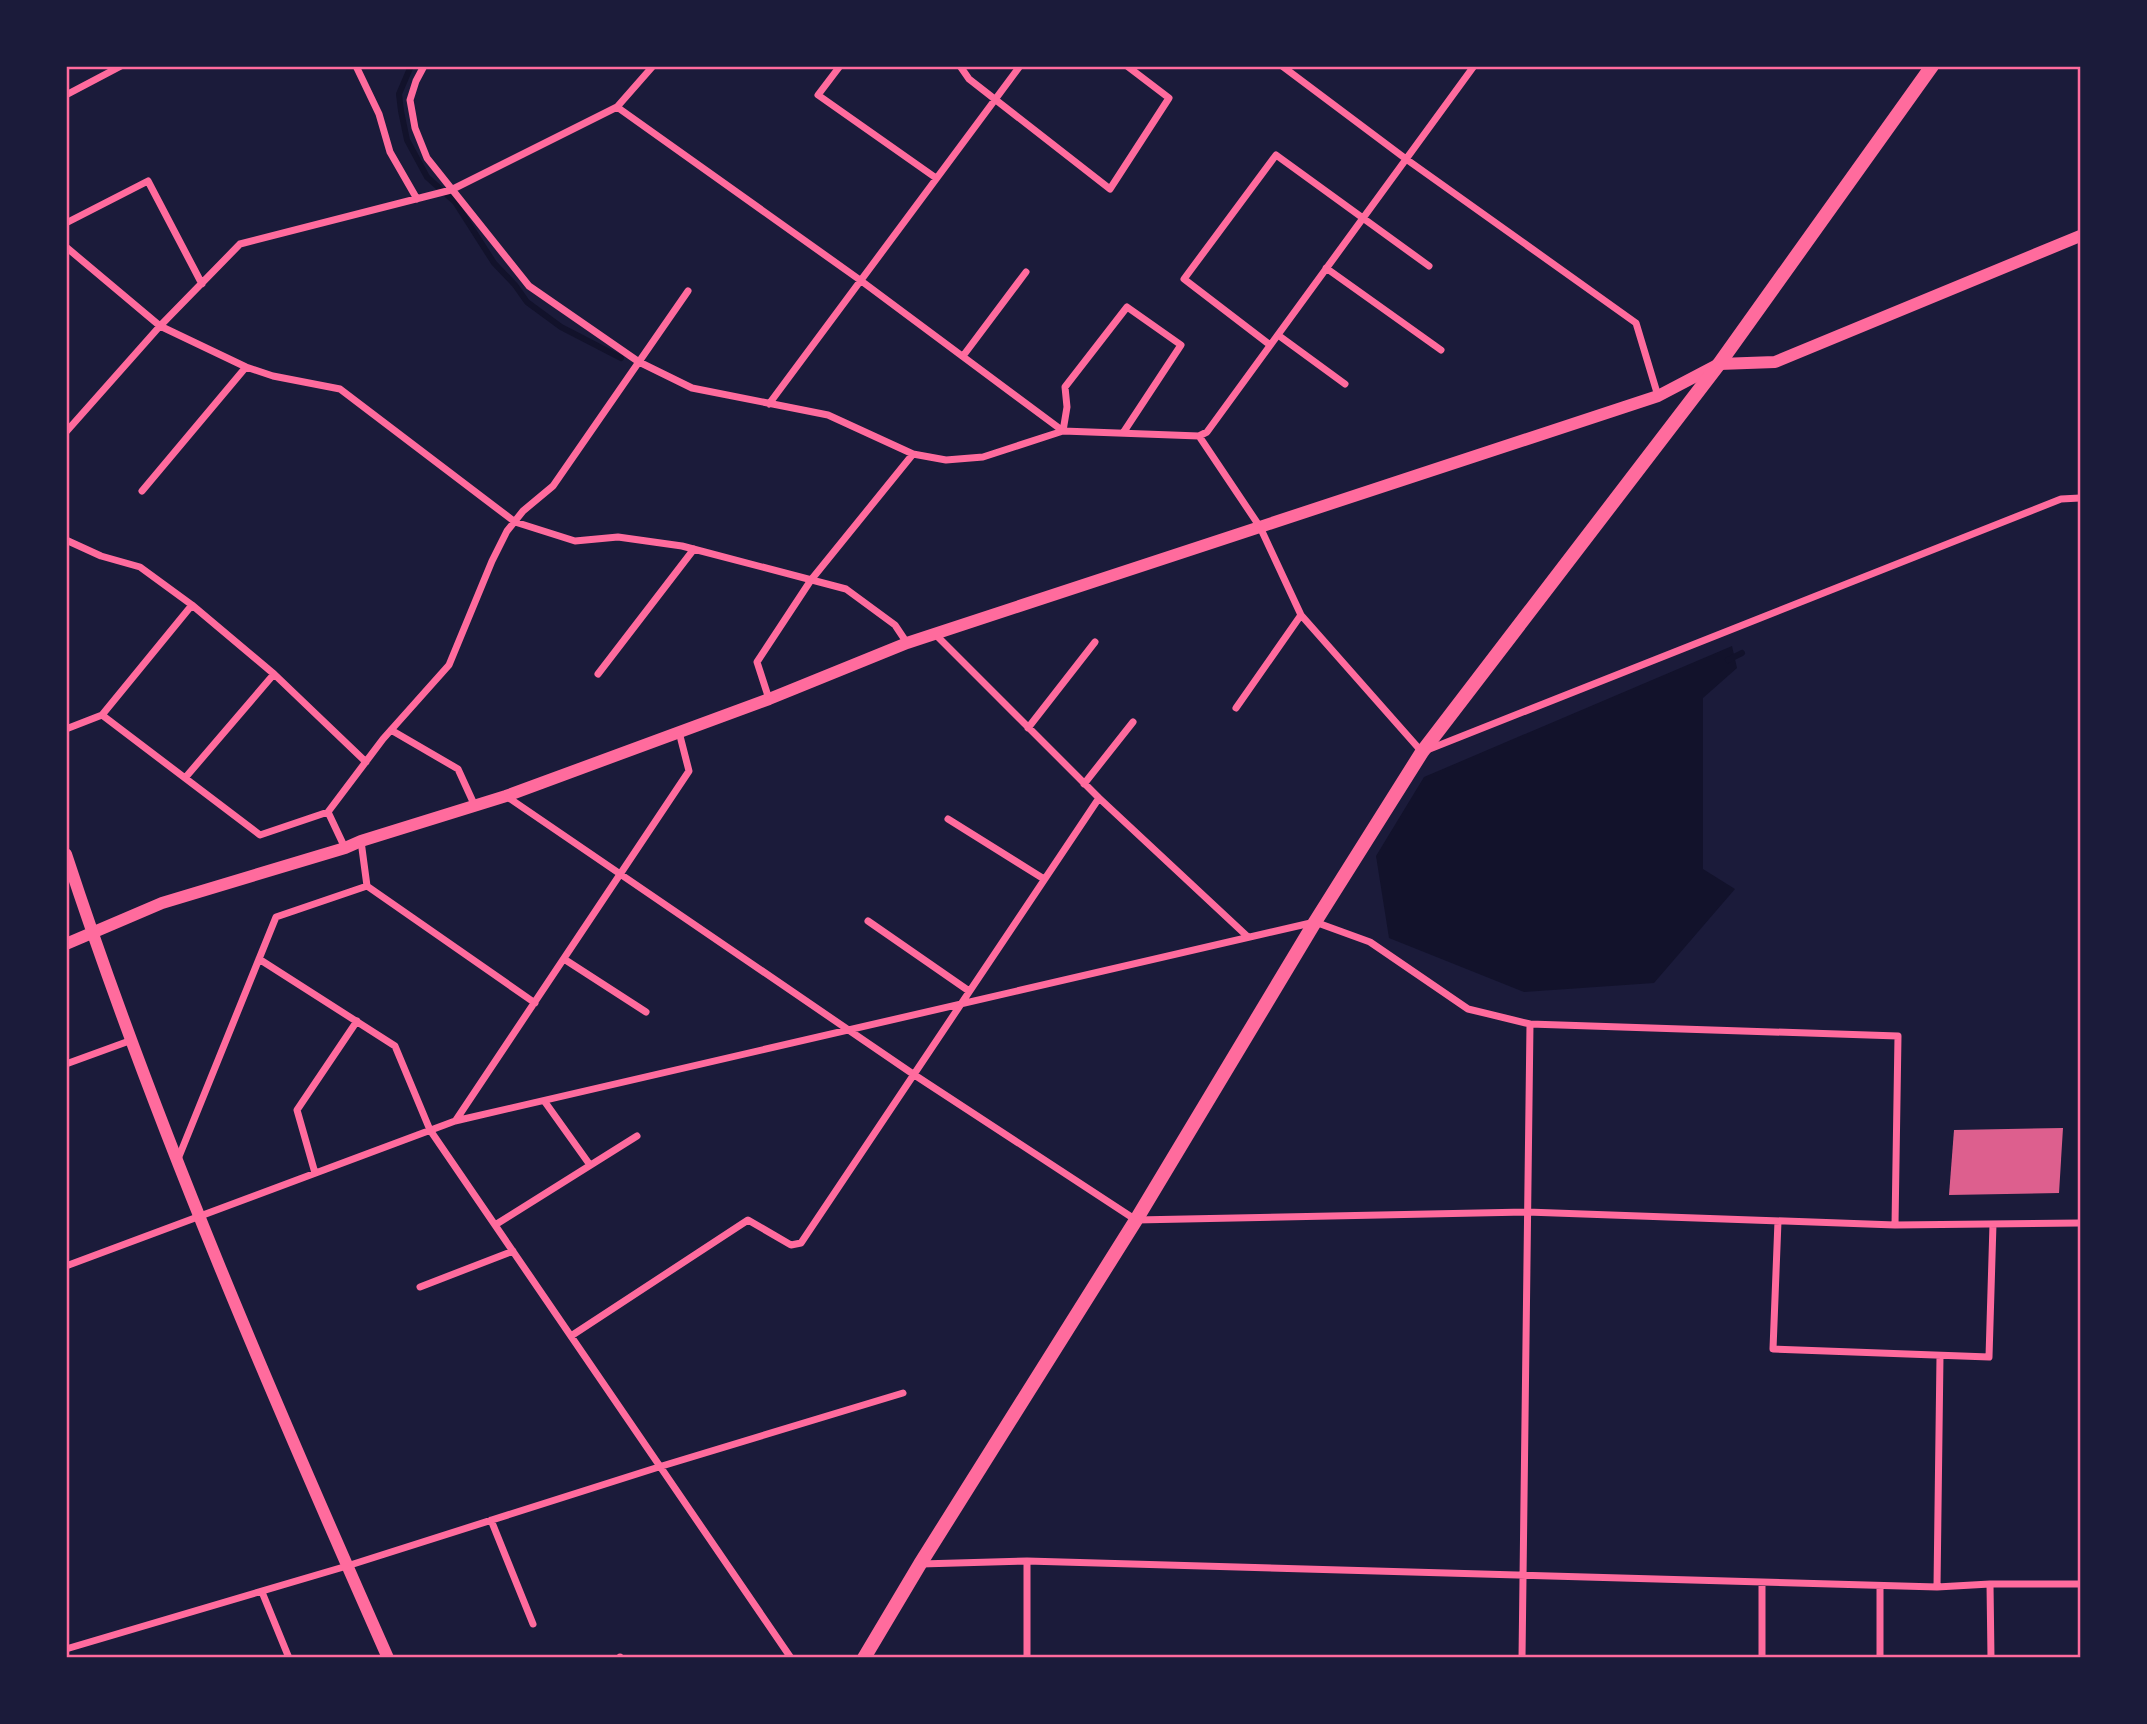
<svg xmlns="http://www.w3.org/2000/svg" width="2147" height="1724" viewBox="0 0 2147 1724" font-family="'PT Sans',sans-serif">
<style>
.water{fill:#12122b}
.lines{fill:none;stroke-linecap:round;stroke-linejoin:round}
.stream{stroke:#12122b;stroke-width:6}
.building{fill:#dd5f8e}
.minor{stroke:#ff6b9d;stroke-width:7}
.tertiary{stroke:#ff6b9d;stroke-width:12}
.secondary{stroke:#ff6b9d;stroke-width:14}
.neatline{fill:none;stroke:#ff6b9d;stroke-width:2.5}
</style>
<rect width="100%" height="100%" fill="#1b1b3a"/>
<path class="water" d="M1732,646L1737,668L1703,698V869L1735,889L1654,983L1524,992L1389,938L1376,856L1424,777Z"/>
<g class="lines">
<path class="stream" d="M411,66L399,94L401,111L407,140L427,177L455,202L494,263L515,285L527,302L561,327L621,358
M1728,660L1742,653"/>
</g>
<path class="building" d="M2063,1128L2059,1193L1949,1195L1954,1130Z"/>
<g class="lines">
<path class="minor" d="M356,66L379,114L390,152L417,199
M424,66L416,81L410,100L415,128L427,158L529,286L639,362L692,388L828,415L913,454L946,460L983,457L1063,431L1199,436L1207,432L1474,66
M840,66L818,95L936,178
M960,66L969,79L1110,189L1169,98L1127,66
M1282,66L1406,159L1636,323L1658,396
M66,95L121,66
M617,107L860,280L1063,431L1067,407L1065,387L1127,307L1181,345L1123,433
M66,223L148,181L202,284
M66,247L160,326L246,367L273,376L340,389L515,522L575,541L618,537L682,546L846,589L895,625L907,643
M1326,268L1441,350
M1278,335L1345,384
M1270,345L1184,279L1276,155L1429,266
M963,356L1026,272
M769,404L1020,66
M66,432L160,326L240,244L451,190L617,107L653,66
M1199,436L1260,527L1301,615L1422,752L2061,499L2080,498
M142,491L246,367
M66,540L101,556L140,567L192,605L274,674L366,762
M935,634L1099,798L1248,937
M598,674L694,549
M769,699L757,662L811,580L913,454
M1236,708L1301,615
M102,715L260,835L328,812
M1028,728L1095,642
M66,729L102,715L192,605
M391,730L458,769L474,804
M185,778L274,674
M1084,784L1133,722
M506,796L913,1074L1136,1220L1527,1212L1895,1225L2080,1223
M948,819L1044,879
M361,841L367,886L535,1003
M345,848L328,812L383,739L449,665L492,561L507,531L523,511L553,486L688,291
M868,921L969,991
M259,959L395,1046L430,1130L791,1658
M564,959L646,1012
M66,1064L132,1040
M545,1102L590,1165
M456,1120L689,771L679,732
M178,1159L276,917L367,886
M315,1173L297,1110L357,1021
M1778,1221L1773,1349L1989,1357L1993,1224
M495,1225L637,1136
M66,1266L455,1121L1315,922L1370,942L1468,1009L1530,1024L1898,1036L1895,1225
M420,1287L513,1251
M571,1336L748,1220L791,1245L801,1243L1099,798
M491,1520L533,1624
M921,1564L1027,1561L1937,1587L1990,1584H2080
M1990,1584L1991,1658
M1937,1587L1940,1356
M262,1592L289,1658
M66,1649L347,1566L662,1466L903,1393
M620,1657V1658
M1027,1658V1561
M1522,1658L1530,1024
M1762,1658V1582
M1880,1658V1586"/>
<path class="tertiary" d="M66,854C156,1128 271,1394 388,1658
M66,944L162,903L345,848L361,841L506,796L769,699L907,643L1658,396L1719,364L1775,362L2080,236"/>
<path class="secondary" d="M864,1658L920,1564L1136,1220L1315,922L1422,752L1719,364L1932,66"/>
</g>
<rect width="2147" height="1724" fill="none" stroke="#1b1b3a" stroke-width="136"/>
<rect x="68" y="68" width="2011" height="1588" class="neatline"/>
</svg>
